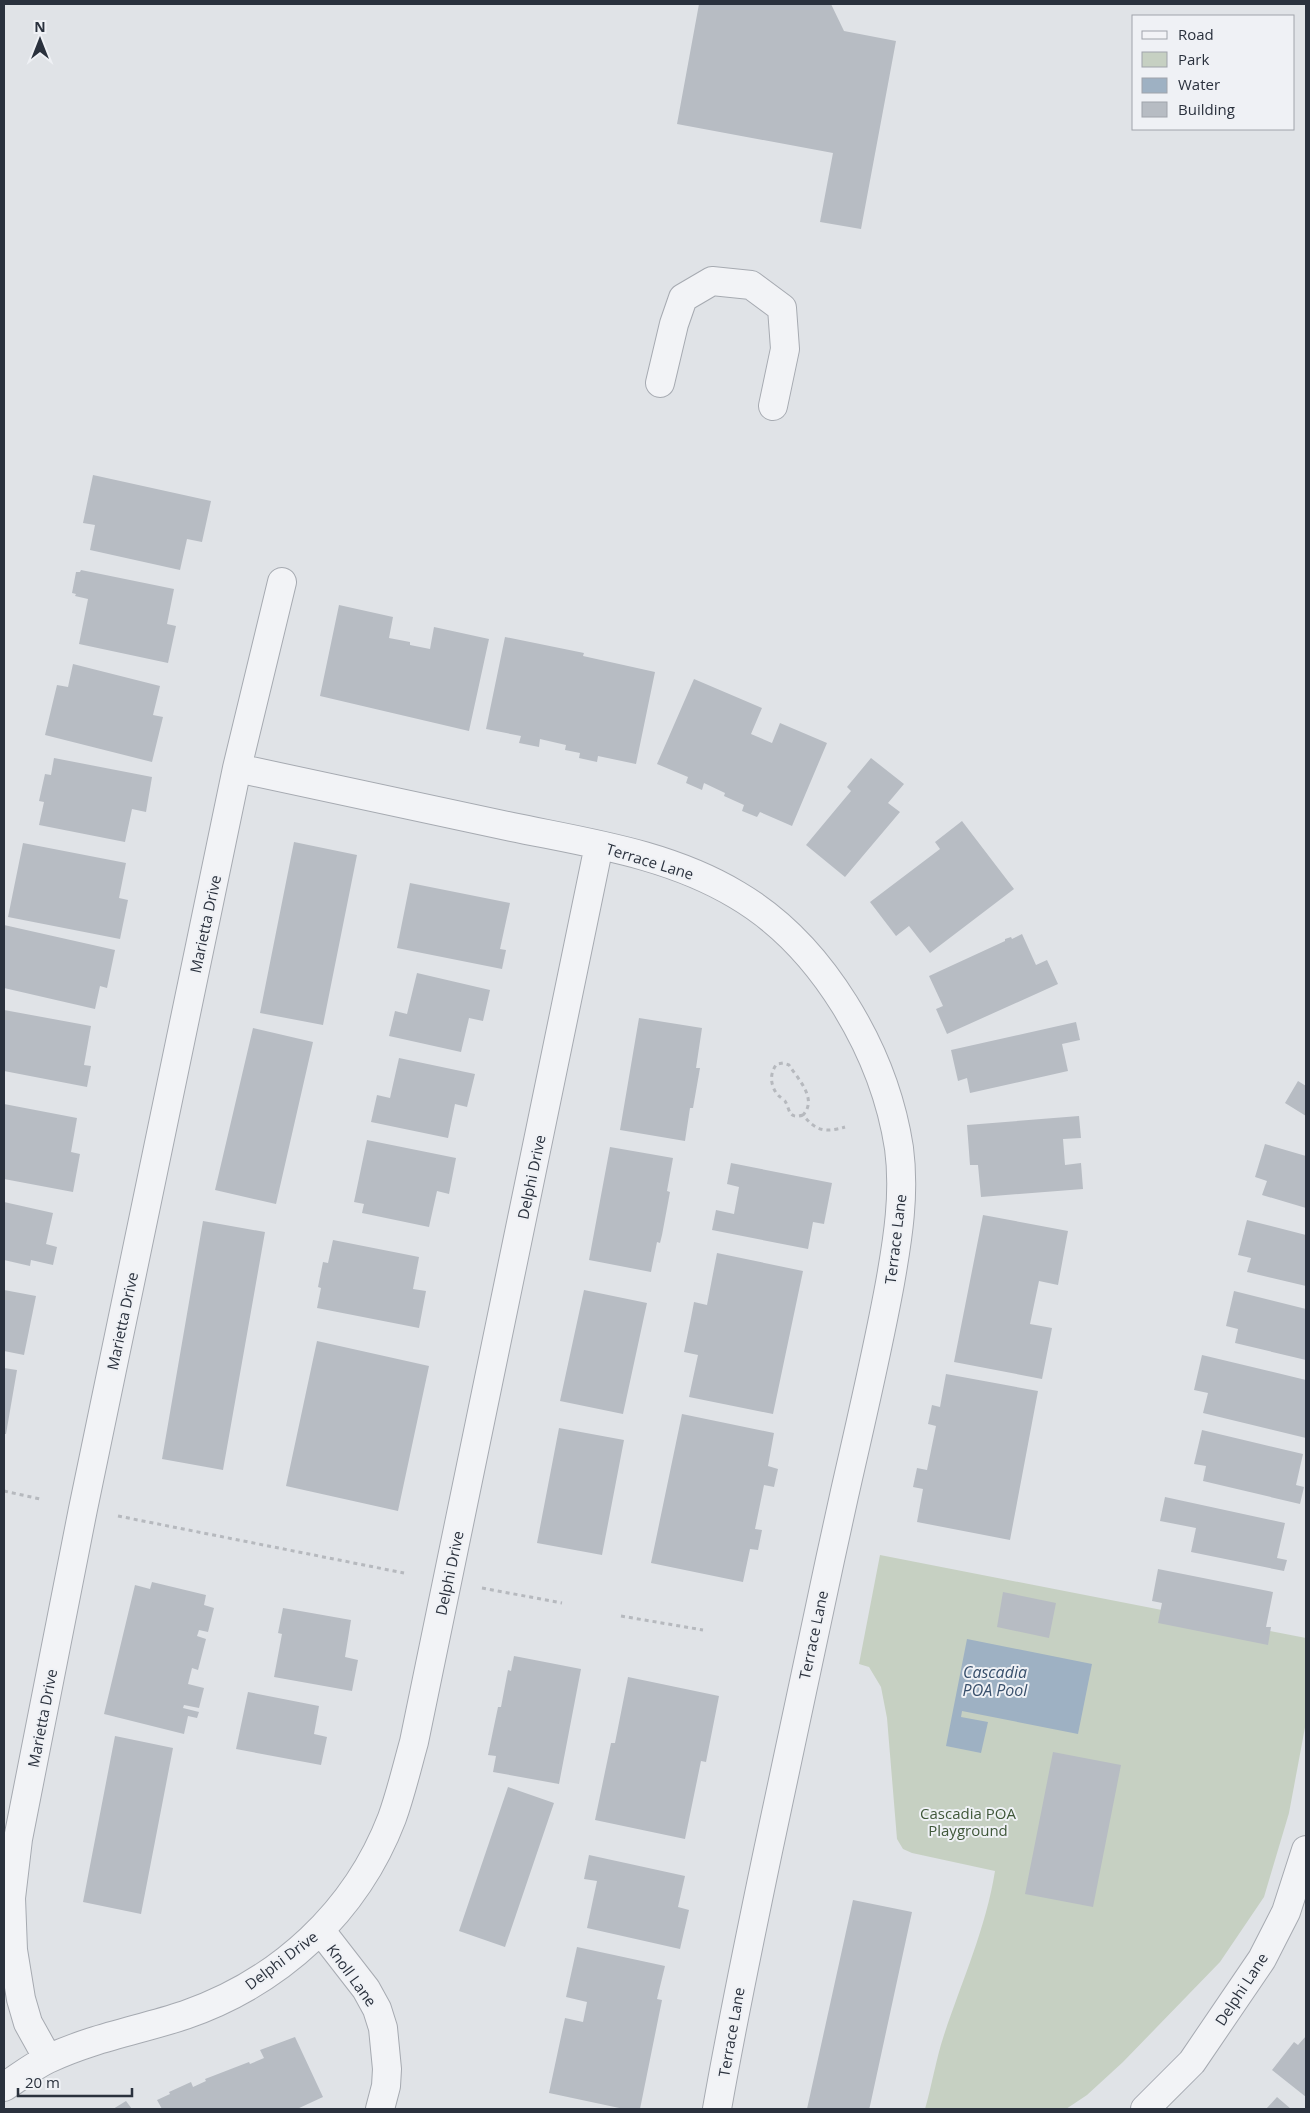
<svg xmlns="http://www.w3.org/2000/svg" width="1310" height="2113" viewBox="0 0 1310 2113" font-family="'Open Sans',sans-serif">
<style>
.green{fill:#c6d0c2}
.water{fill:#9eb1c3}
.building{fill:#b7bcc3}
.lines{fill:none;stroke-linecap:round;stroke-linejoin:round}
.minor-casing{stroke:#a6aab1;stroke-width:30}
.path{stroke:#b6b9be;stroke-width:3;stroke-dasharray:4 4;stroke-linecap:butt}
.minor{stroke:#f2f3f6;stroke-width:28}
.labels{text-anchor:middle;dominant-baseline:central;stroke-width:4;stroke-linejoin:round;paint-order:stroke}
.street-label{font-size:15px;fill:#2a313d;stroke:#eff1f5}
.park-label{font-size:15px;fill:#3f5739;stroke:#eff1f5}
.water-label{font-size:16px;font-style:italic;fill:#39506c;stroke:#eff1f5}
</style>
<rect width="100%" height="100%" fill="#e0e3e7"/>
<path class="green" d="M880,1555L1306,1638V1722L1289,1813L1264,1897L1220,1962L1123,2062L1087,2095L1066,2109H925C932,2085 936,2059 944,2035C962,1981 986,1928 995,1871L912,1853L903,1849L897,1839L887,1718L881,1687L869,1667L859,1664Z"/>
<path class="water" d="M967,1639L1092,1664L1078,1734L962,1711L961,1717L988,1722L981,1753L946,1746Z"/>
<path class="building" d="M699,4H831L844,31L896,41L861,229L820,222L833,153L677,124Z
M93,475L211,501L202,542L187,539L180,570L90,550L95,525L83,523Z
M81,570L174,589L167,624L176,626L168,663L79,644L88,599L75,596L76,594L72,593L76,572H80Z
M339,605L393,617L389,638L410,642V645L430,649L434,627L489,639L469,731L320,696Z
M505,637L584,653L583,656L655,672L636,764L598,756L597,762L579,758L580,753L565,750L566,745L540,739L539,747L519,743L521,736L486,729Z
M73,664L160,686L153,715L163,717L152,762L45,735L57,685L68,687Z
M694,679L762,708L751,734L772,743L780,723L827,743L792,826L760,812L757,817L742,811L744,805L724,796L725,793L704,783L702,790L686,783L688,777L657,764Z
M54,758L152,777L146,812L132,809L125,842L39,825L44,802L39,801L45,774L51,775Z
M871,758L904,784L888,803L900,812L845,877L806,845L851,791L847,787Z
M962,821L1014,889L930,953L909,926L896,936L870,902L940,849L935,842Z
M294,842L357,855L323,1025L260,1013Z
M23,843L126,863L119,898L128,900L120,939L8,917Z
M410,883L510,903L500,949L506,950L502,969L397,948Z
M4,925L115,950L107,988L100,986L95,1009L4,988Z
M1022,934L1036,965L1047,960L1058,984L947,1034L936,1009L943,1006L929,976L1005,941V939L1011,937L1012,939Z
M417,973L490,990L483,1021L469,1018L461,1052L389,1036L395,1011L407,1014Z
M4,1010L91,1026L84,1065L91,1066L87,1087L4,1071Z
M639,1018L702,1028L696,1068H700L693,1108H690L685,1141L620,1130Z
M1076,1022L1080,1040L1062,1044L1068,1071L970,1093L967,1078L958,1081L951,1050Z
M253,1028L313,1042L276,1204L215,1190Z
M399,1058L475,1074L467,1107L455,1104L448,1138L371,1122L377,1095L390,1098Z
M1298,1081L1306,1086V1116L1285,1103Z
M4,1104L77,1118L71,1152L80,1154L73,1192L4,1179Z
M1079,1116L1081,1138L1063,1139L1065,1165L1081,1163L1083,1189L981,1197L978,1165H970L967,1125Z
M367,1140L456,1158L449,1194L437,1191L429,1227L362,1213L364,1204L354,1202Z
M1265,1144L1306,1156V1208L1262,1195L1267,1181L1255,1177Z
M610,1147L673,1158L667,1191L670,1192L662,1235L660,1243L657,1242L651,1272L589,1260Z
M731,1163L832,1183L824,1224L813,1222L808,1249L712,1230L716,1210L734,1214L739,1187L727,1184Z
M4,1202L53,1213L46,1244L57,1247L53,1265L31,1260L30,1266L4,1260Z
M983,1215L1068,1231L1058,1285L1039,1281L1030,1324L1052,1328L1042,1379L954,1362Z
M1247,1220L1306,1235V1286L1247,1272L1251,1258L1238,1255Z
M203,1221L265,1232L223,1470L162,1459Z
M333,1240L419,1257L413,1289L426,1291L419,1328L317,1308L321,1288L318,1287L323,1262L328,1263Z
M717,1253L803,1271L773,1414L689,1397L698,1355L684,1352L691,1318L694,1302L707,1305Z
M4,1290L36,1296L24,1355L4,1351Z
M584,1290L647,1303L623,1414L560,1401Z
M1234,1291L1306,1309V1360L1235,1343L1238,1329L1226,1326Z
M317,1341L429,1366L398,1511L286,1486Z
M1202,1355L1306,1380V1438L1203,1413L1208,1393L1194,1390Z
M4,1368L17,1370L6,1434H4Z
M946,1374L1038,1391L1010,1540L917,1522L923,1489L913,1487L917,1468L927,1470L936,1426L928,1424L932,1405L940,1407Z
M682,1414L774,1433L768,1466L778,1469L774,1487L764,1485L755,1529L762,1530L758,1550L750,1549L743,1582L651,1563Z
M559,1428L624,1440L602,1555L537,1543Z
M1202,1430L1303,1454L1296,1485L1304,1487L1300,1504L1203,1481L1206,1466L1194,1464Z
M1165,1497L1285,1523L1277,1558L1287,1560L1284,1571L1191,1552L1196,1528L1160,1521Z
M1158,1569L1273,1592L1266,1627H1271L1268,1645L1158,1623L1162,1603L1152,1601Z
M152,1582L206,1595L204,1605L214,1608L208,1632L199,1630L197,1636L206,1639L198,1670L192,1668L188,1684L204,1688L199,1708L184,1705L183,1708L199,1712L197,1718L188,1716L184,1734L104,1714L135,1585L150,1589Z
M1003,1592L1056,1603L1049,1638L997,1627Z
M283,1608L351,1620L345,1657L358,1660L352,1691L274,1677L282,1634L278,1633Z
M514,1656L581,1669L559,1784L493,1772L496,1756L488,1755L498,1707H501L508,1670L511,1671Z
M628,1677L719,1696L706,1762L701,1761L685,1839L595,1820L611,1743H615Z
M248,1692L319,1706L314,1734L327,1737L321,1765L236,1749Z
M115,1736L173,1748L141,1914L83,1902Z
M1053,1752L1121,1765L1093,1907L1025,1894Z
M508,1787L554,1803L505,1947L459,1931Z
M589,1855L685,1876L678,1907L689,1910L680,1949L587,1928L597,1881L584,1879Z
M853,1900L912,1912L870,2106L869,2109H807Z
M577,1947L665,1966L657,1999L662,2000L640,2109H624L549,2093L565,2018L583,2022L587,2002L566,1997Z
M1306,2036V2097L1272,2070L1294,2042L1298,2045Z
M295,2037L323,2097L297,2109H162L157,2100L170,2094L169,2092L191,2082L193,2087L206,2081L205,2079L249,2062L250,2064L264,2058L260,2050Z
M1277,2097L1291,2109H1266Z
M126,2101L132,2109H113Z"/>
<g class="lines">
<g class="minor-casing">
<path id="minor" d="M660,383L674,324L683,298L712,281L751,285L782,308L785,349L773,406
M237,768C329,788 421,807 512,827C589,843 669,854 737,895C822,945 884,1051 899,1148C905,1193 898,1238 890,1283C877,1354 860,1425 844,1496C818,1614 793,1732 768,1851C750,1937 732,2023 717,2109
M321,1931L366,1989L377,2009L383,2028L387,2069L386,2086L380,2109
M48,2059L28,2023L21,1999L13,1950L11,1898L18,1839L83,1509L237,768L282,582
M4,2087C18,2078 33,2066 48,2059C92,2038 140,2030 185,2015C280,1982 356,1912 392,1818C401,1793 407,1767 414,1742L599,845
M1145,2109L1192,2062L1262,1959L1286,1912L1306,1850"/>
</g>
<path class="path" d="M803,1115C788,1120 790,1109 785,1101C784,1100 780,1097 779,1096C770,1087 769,1073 777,1064L783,1063L789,1065C798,1079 818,1099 803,1115C816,1131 825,1133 845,1127
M4,1491L40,1499
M118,1516L404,1573
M482,1588L562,1603
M621,1616L703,1630"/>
<use href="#minor" class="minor"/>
</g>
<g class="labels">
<g class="street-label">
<text transform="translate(650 861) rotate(17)">Terrace Lane</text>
<text transform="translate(205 924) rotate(-78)">Marietta Drive</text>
<text transform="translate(531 1177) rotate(-78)">Delphi Drive</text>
<text transform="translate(895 1239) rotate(-83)">Terrace Lane</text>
<text transform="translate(122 1321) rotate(-78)">Marietta Drive</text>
<text transform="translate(449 1573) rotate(-78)">Delphi Drive</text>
<text transform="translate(813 1635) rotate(-78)">Terrace Lane</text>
<text transform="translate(42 1718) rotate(-79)">Marietta Drive</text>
<text transform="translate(281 1960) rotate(-37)">Delphi Drive</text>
<text transform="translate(352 1975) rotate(54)">Knoll Lane</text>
<text transform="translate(1241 1989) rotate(-57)">Delphi Lane</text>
<text transform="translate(731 2032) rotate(-80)">Terrace Lane</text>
</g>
<g class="park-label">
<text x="968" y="1813">Cascadia POA<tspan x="968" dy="17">Playground</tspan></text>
</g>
<g class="water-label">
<text x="995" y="1672">Cascadia<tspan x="995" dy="18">POA Pool</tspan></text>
</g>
</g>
<rect width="1310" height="2113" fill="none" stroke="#2a313d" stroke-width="10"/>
<rect x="1132" y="15" width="162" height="115" fill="#eff1f5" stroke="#a0a4ab"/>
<rect x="1142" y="31" width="25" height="8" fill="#f2f3f6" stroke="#a0a4ab"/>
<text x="1178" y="40" font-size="15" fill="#2a313d">Road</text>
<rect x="1142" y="52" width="25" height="15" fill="#c6d0c2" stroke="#a0a4ab"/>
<text x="1178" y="65" font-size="15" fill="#2a313d">Park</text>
<rect x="1142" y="78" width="25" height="15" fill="#9eb1c3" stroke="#a0a4ab"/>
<text x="1178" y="90" font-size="15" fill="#2a313d">Water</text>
<rect x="1142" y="102" width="25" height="15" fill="#b7bcc3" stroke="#a0a4ab"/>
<text x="1178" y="115" font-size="15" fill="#2a313d">Building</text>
<g transform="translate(40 40)" stroke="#eff1f5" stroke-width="4" paint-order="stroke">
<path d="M0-4L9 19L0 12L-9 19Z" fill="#2a313d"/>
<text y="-8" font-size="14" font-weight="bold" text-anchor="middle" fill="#2a313d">N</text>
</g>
<path d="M18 2088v8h114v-8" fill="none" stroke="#2a313d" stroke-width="2.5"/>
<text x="25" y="2088" font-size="15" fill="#2a313d" stroke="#eff1f5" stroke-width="4" paint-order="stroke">20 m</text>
</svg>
